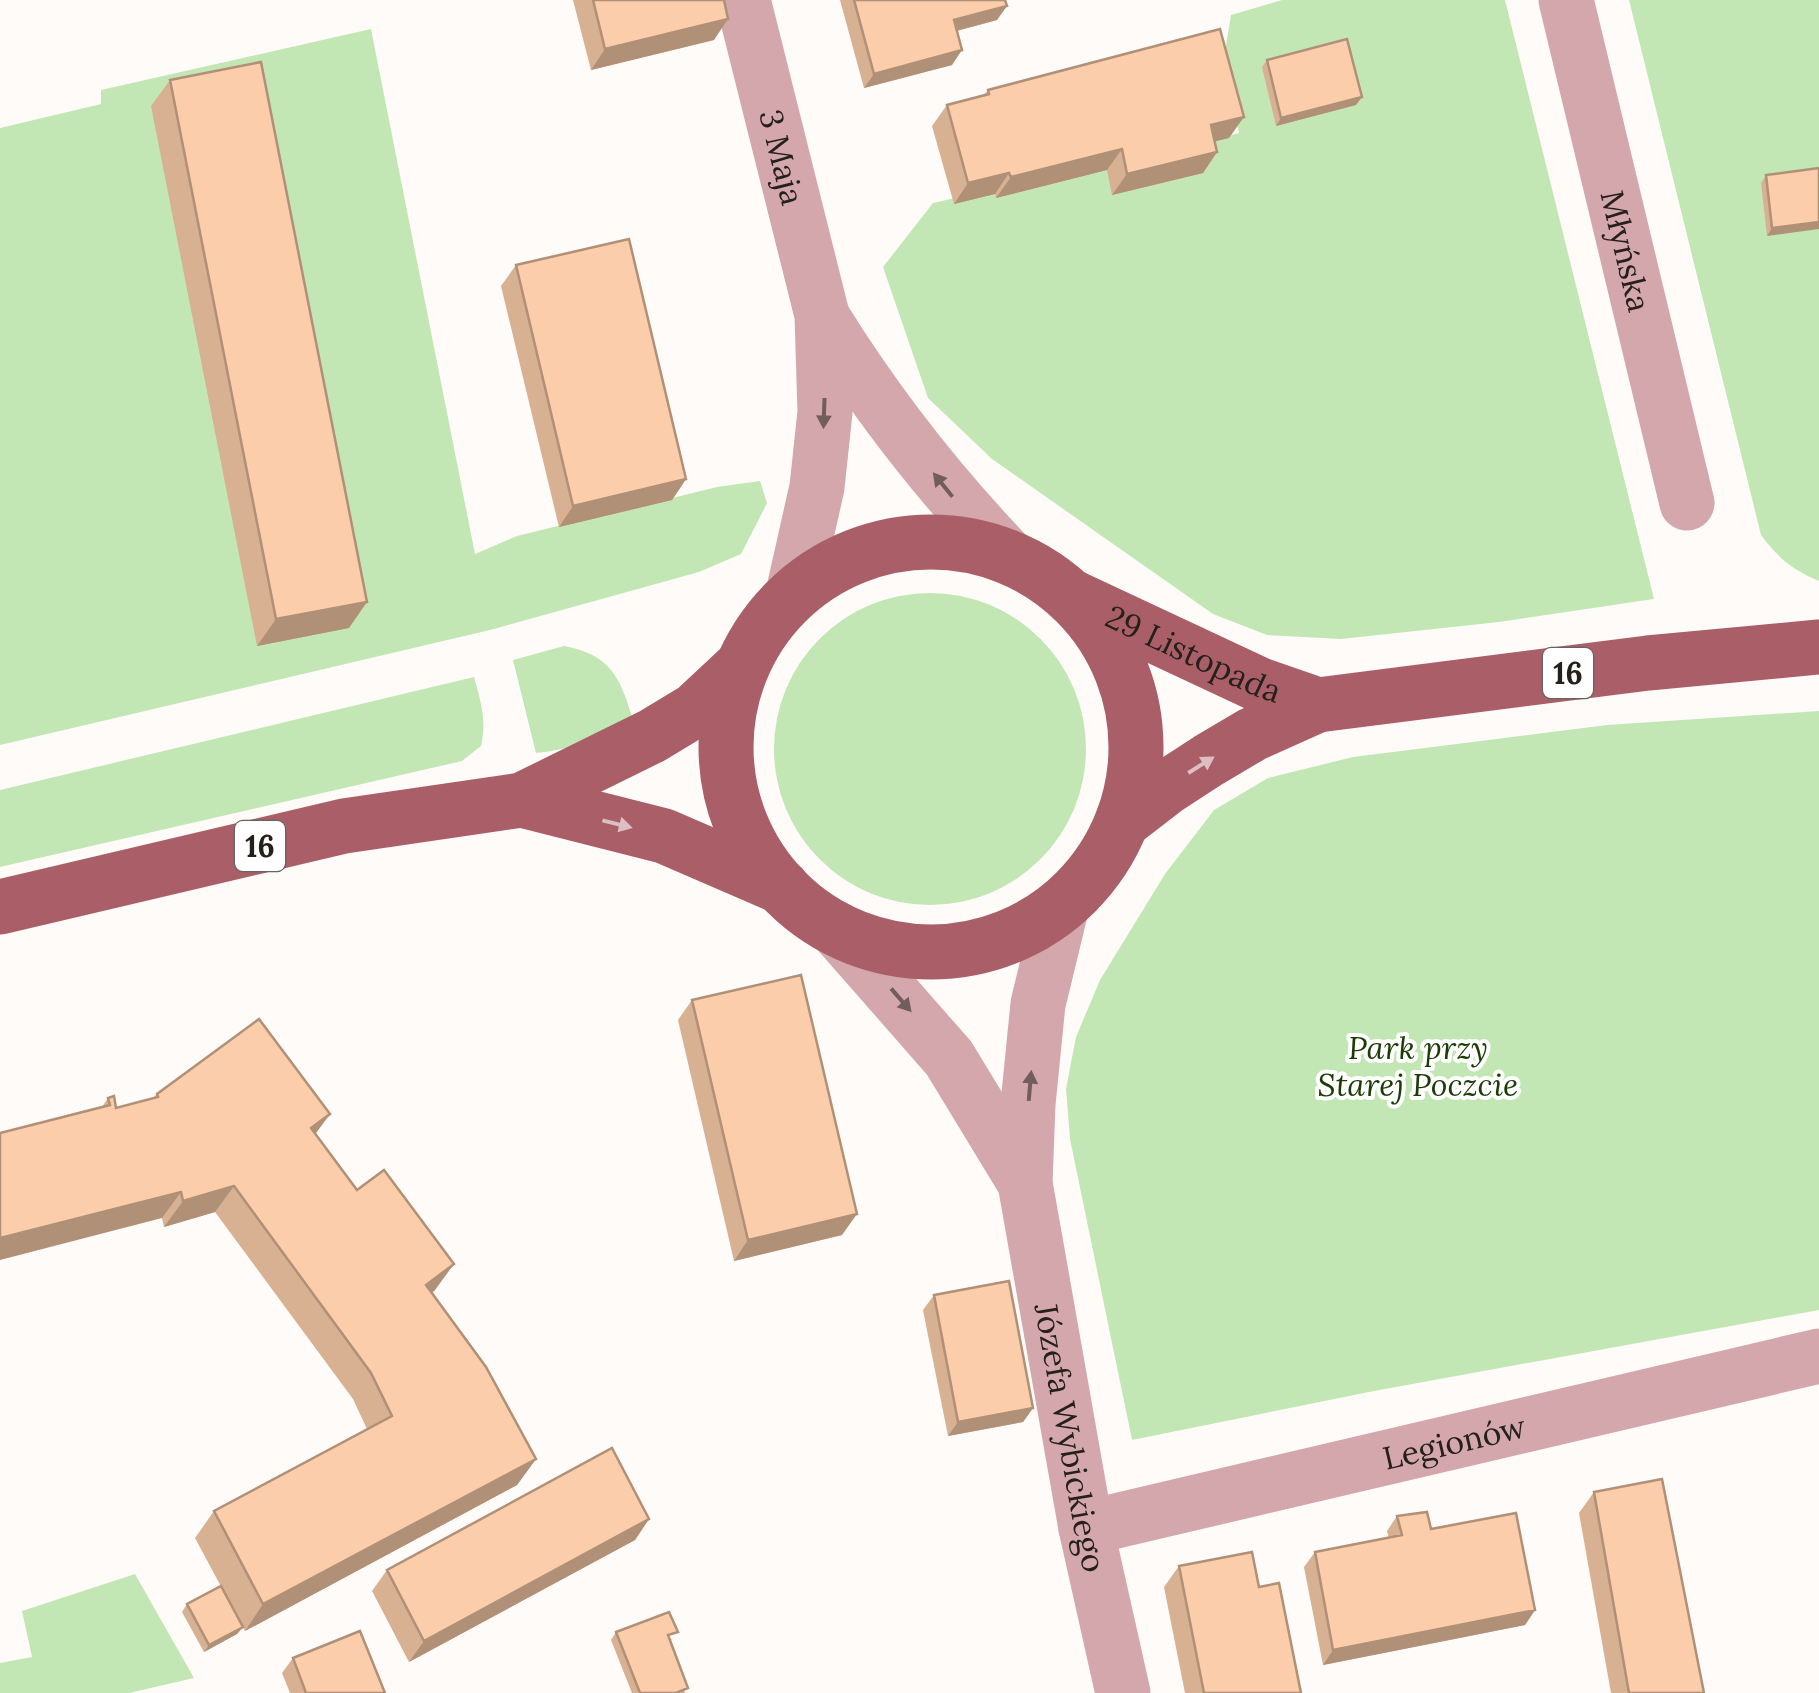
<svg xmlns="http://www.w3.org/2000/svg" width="1819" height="1693" viewBox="0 0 1819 1693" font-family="Lora,serif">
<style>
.green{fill:#c3e7b4}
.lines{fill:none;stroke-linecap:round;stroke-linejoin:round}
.minor{stroke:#d3a7ab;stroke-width:55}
.tertiary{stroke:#d3a7ab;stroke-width:55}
.primary{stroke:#aa5f68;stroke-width:55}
.wall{fill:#d8b092}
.shaded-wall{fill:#b09077}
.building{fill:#fbcdaa;stroke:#b09077;stroke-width:2.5}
.oneway{fill:#735d5c}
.oneway2{fill:#ddbfc3}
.labels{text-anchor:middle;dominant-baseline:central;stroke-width:8;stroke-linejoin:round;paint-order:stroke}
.shield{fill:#fff;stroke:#666360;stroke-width:2.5}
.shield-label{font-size:30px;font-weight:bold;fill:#25201c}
.street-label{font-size:32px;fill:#25201c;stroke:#fff}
.park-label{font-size:32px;font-style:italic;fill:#1b3c07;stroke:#fff}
</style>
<rect width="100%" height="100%" fill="#fefbf9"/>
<path class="green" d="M1282,0H1505L1654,599L1499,622L1341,639L1267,635L1213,614L992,459L928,398L883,267L933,203L1239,133L1223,64L1231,15Z
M1629,0H1819V581C1793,570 1778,558 1761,535Z
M371,29L475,554L517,536L717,487L760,481L767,503L741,554L699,572L490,630L0,745V128L101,104V90Z
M774 749a156 156 0 1 1 312 0a156 156 0 1 1-312 0Z
M564,646C611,655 620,677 633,720C602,737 571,750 536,753L513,660Z
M474,677C481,702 487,721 481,746L462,761L0,867V790Z
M1819,711V1310L1374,1391L1132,1440L1070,1139L1066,1089L1076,1037L1100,980L1165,874L1214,810L1268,778L1353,757L1607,725Z
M135,1574L194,1678L129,1693H0V1663L32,1657L22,1611Z"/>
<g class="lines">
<g class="minor">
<path id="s1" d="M1566,0L1687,503"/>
<path id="s2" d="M1062,905L1038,1004L1028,1104L1025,1183L1086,1528L1123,1693"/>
<path d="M835,928L949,1058L1025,1183"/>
<path id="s3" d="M1086,1528L1819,1356"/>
</g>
<g class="tertiary">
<path id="s4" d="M743,0L822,315L825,412L817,487L793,594"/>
<path d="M823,318C877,405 938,483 1009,557"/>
</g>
<g class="primary">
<circle cx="931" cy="747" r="205"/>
<path id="s5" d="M1074,598L1260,685L1318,705"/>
<path d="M522,800L664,836L782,887"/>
<path d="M1122,822L1166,788L1209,760L1253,734L1318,705L1648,663L1819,647"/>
<path d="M0,907L344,826L522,800L652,736L695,710L741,667"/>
</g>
</g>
<path class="wall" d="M573,0H724L714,40L591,70Z
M840,0H1005L997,20L957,31L952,65L864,88Z
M1267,60L1356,105L1276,126L1262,67Z
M170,80L349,628L257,646L151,106Z
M988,90L1229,138L1215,141L1217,152L1203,173L1112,195L1107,170L996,198L995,194L954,204L932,126L947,105L984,95Z
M1819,168L1767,236L1761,183L1766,175Z
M516,265L686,479L672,500L559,527L501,286Z
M692,1000L842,1235L734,1261L678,1020Z
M157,1094L316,1134L357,1190L435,1290L432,1293L536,1459L517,1485L245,1631L243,1627L237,1634L204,1652L182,1612L187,1604L239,1620L195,1538L214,1511L367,1429L353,1399L215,1212L164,1227L162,1218L102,1107L108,1098L116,1108L153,1098Z
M934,1295L1033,1408L1023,1422L948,1436L923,1310Z
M1594,1492L1704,1693H1611L1579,1513Z
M1397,1516L1431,1529L1535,1610L1525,1625L1323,1665L1304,1567L1315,1552L1389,1538L1387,1531Z
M649,1519L635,1540L409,1662L372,1591L387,1570Z
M1179,1566L1259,1587L1301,1693H1185L1164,1587Z
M616,1632L673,1639L670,1640L685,1693H632L611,1640Z
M293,1658L385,1693H290L282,1673Z"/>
<path class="shaded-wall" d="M1007,6L997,20L944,34L954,20Z
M728,19L714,40L591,70L605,49Z
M962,50L952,65L864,88L874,74Z
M1362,97L1356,105L1276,126L1281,118Z
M1244,117L1229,138L1196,146L1211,125Z
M1122,149L1107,170L996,198L1011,177Z
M1217,152L1203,173L1112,195L1127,174Z
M1009,173L995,194L954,204L968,183Z
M1819,222V229L1767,236L1772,228Z
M686,479L672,500L559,527L573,506Z
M367,602L349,628L257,646L276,619Z
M330,1114L311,1140V1128Z
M234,1186L215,1212L164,1227L183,1201Z
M181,1192L162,1218L0,1260V1238Z
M857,1214L842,1235L734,1261L748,1240Z
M454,1264L435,1290L407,1311L426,1285Z
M1033,1408L1023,1422L948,1436L958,1422Z
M536,1459L517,1485L245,1631L263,1604Z
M649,1519L635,1540L409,1662L424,1641Z
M1535,1610L1525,1625L1323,1665L1333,1650Z
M243,1627L237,1634L204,1652L209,1645Z"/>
<path class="building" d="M593,0H724L728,19L605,49Z
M854,0H1005L1007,6L954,20L962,50L874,74Z
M1220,29L1244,117L1211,125L1217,152L1127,174L1122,149L1011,177L1009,173L968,183L947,105L989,94L988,90Z
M1347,39L1362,97L1281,118L1267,60Z
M261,62L367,602L276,619L170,80Z
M1819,168V222L1772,228L1766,175Z
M629,239L686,479L573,506L516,265Z
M801,975L857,1214L748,1240L692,1000Z
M259,1019L330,1114L311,1128L357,1190L384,1170L454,1264L426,1285L486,1367L536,1459L263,1604L214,1511L392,1416L371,1373L234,1186L183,1201L181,1192L0,1238V1133L110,1105L108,1098L114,1096L116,1108L158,1097L157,1094Z
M1009,1281L1033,1408L958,1422L934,1295Z
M612,1448L649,1519L424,1641L387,1570Z
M1662,1479L1704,1693H1629L1594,1492Z
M1427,1512L1431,1529L1516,1513L1535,1610L1333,1650L1315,1552L1402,1535L1397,1516Z
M1252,1552L1259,1587L1279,1583L1301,1693H1204L1179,1566Z
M221,1586L243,1627L209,1645L187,1604Z
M669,1612L678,1632L668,1635L688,1688L676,1693H640L616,1632Z
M360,1631L385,1693H306L293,1658Z"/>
<defs><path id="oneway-solid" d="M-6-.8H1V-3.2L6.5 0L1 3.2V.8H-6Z" transform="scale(2.5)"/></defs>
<g class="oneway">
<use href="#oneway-solid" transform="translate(824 413) rotate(92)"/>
<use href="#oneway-solid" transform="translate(943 485) rotate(-129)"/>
<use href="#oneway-solid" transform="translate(901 1000) rotate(49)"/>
<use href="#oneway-solid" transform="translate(1030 1086) rotate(-85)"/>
</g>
<g class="oneway2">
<use href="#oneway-solid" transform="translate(1201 765) rotate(-32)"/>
<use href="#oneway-solid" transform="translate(617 824) rotate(14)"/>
</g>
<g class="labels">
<g class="shield">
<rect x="1543" y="648" width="50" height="50" rx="8"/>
<rect x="235" y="821" width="50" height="50" rx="8"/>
</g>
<g class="shield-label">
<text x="1568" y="673">16</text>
<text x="260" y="846">16</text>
</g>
<g class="street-label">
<text stroke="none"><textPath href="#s4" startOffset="162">3 Maja</textPath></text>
<text stroke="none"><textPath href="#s1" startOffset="258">Młyńska</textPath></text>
<text stroke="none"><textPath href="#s5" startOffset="132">29 Listopada</textPath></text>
<text stroke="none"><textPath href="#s2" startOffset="540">Józefa Wybickiego</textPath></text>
<text stroke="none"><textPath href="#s3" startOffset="378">Legionów</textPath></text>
</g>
<g class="park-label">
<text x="1418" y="1047">Park przy<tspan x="1418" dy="37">Starej Poczcie</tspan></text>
</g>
</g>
</svg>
